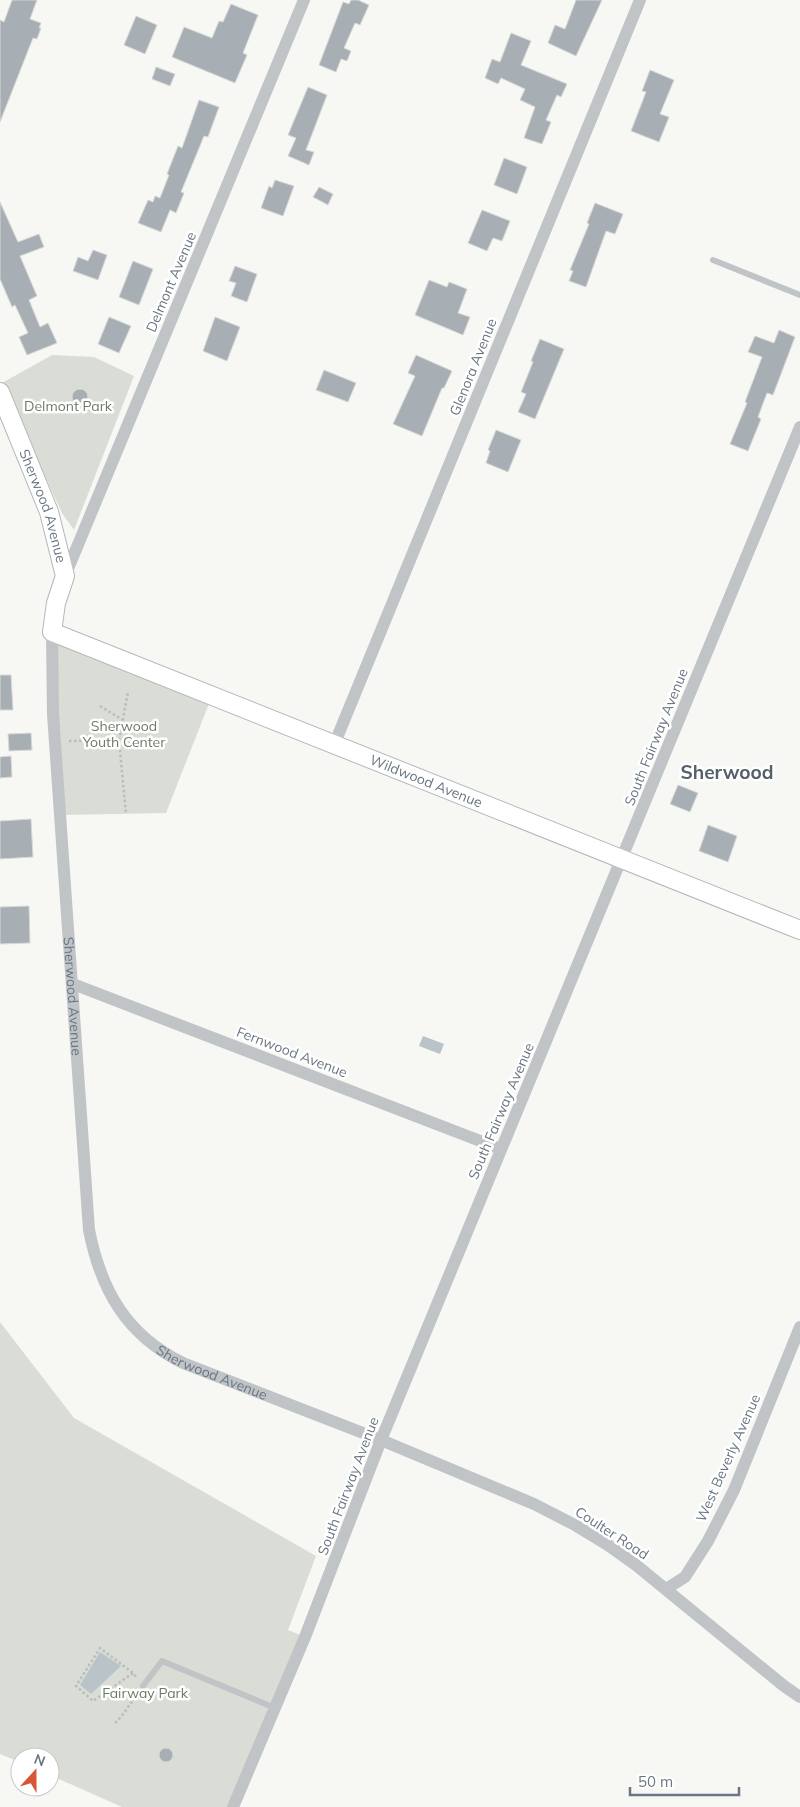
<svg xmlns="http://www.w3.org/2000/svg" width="800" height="1807" viewBox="0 0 800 1807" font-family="Mulish,sans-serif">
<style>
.green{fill:#d9ddd5}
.water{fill:#bac4c8}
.building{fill:#a8afb4;stroke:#d8d8d7}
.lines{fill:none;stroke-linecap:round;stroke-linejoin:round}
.secondary-casing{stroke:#b3b8bc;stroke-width:20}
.path{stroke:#babdbf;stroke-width:2.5;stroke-dasharray:2.5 2.5;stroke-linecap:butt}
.lane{stroke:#c0c4c7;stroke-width:6}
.street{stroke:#c0c4c7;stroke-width:12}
.secondary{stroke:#fff;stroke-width:18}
.labels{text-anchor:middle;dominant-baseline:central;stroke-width:5;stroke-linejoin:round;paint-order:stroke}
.street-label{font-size:14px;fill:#687783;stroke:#fff}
.park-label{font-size:14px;fill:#6b7b66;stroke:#fff}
.district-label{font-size:19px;font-weight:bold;fill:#556069;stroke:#fff}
</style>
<rect width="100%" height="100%" fill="#f7f7f4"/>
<path class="green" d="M52,355L94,357L134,376L74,530L62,513L2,383Z
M52,632L212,696L166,813L60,815Z
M0,1322L74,1418L316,1556L288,1630L305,1637L234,1807H122L50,1775V1757H20V1762L0,1754Z"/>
<path class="water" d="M423,1036L444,1044L440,1054L419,1046Z
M100,1652L121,1666L91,1694L80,1685Z"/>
<path class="building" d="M12,0H37L30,19L41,23L39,28H41L37,39L33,38L0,122V20L4,22Z
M351,0H358L369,5L360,25L355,23L344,48L351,51L347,61L341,59L336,72L319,65L343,2L349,4Z
M576,0H602L576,56L548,43L555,25L565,29Z
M231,4L258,15L243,53L247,55L235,83L172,57L184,27L212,38L219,21L223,22Z
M136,16L157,25L145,54L124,45Z
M511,33L531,41L521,65L567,84L561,97L557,95L546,120L551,122L542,144L524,138L535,107L520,100L525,89L501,78L498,84L485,78L492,59L500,62Z
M156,67L175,74L170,86L152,79Z
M650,70L674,80L660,114L669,117L659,142L631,131L646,92L642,91Z
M308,87L327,95L306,150L314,152L309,165L288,156L296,138L288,135Z
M199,100L219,107L208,137L204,136L181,192L184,193L176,213L170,210L161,232L138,223L148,200L153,202L155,196L160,198L169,175L167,174L178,146L182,148Z
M504,158L527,167L517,194L494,185Z
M275,180L294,186L283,216L261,208L269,186L272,188Z
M319,187L333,194L328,205L313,197Z
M0,202L18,242L39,234L44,247L20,256L37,296L29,300L40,327L48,323L57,343L27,355L19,337L28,333L15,305L12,307L0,279Z
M595,203L623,214L615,234L606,231L586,287L569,281L573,271L570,270L589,224L587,223Z
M482,210L510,221L502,241L493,238L487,251L468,243Z
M93,250L107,255L98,280L73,271L78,257L88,261Z
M133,261L153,269L139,305L119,297Z
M235,266L257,274L247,302L231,296L236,283L229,281Z
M429,280L447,287L449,282L467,289L458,313L470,317L463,335L415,315Z
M109,317L131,326L119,353L98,344Z
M215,317L240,327L227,361L203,351Z
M779,330L795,337L773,395L767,393L758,417L761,419L748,451L730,444L747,403L745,402L762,357L748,352L755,336L774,343Z
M540,339L564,349L535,419L518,412L526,394L521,392L533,362L531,361Z
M416,355L452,371L444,388H442L422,436L393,424L415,376L408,373Z
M324,370L356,383L348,402L316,390Z
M72 397a8 8 0 1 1 16 0a8 8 0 1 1-16 0Z
M496,430L521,440L508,472L486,463L490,451L488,450Z
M0,675H11L13,710H0Z
M31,733L32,750L9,751L8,734Z
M11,756L12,777L0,778V757Z
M678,785L698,793L690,812L670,804Z
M31,819L33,857L0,859V821Z
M708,825L737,836L728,862L699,851Z
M29,906L30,943L0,944V907Z
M159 1755a7 7 0 1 1 14 0a7 7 0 1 1-14 0Z"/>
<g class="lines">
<g class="secondary-casing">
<g id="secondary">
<path id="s2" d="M0,392L49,512L65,576L56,603L52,632L800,930"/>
</g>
</g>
<path class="path" d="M100,706L144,733
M119,740L126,814
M69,741L119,740L128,692
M133,1673L93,1701L76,1686L100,1648L133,1673L137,1678
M115,1723L121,1717L138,1693"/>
<path class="lane" d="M713,260L800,295
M143,1686L162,1661L275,1708"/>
<g class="street">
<path d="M65,576L304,0"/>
<path id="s1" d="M52,632L53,714L89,1230C101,1290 126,1335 183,1363L381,1440L534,1504L575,1525L608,1545L636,1565L784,1686L800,1697"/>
<path d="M334,745L640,0"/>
<path d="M73,984L501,1149"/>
<path d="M666,1589L685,1577L708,1541L734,1490L800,1327"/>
<path d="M233,1807L305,1637L381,1440L800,427"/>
</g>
<use href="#secondary" class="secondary"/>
</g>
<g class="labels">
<g class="street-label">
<text transform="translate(171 282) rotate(-67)">Delmont Avenue</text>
<text transform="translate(473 367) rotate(-68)">Glenora Avenue</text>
<text stroke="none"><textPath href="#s2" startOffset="122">Sherwood Avenue</textPath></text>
<text transform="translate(656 737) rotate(-68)">South Fairway Avenue</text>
<text stroke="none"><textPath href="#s2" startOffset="656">Wildwood Avenue</textPath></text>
<text stroke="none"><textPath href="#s1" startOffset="365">Sherwood Avenue</textPath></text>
<text transform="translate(292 1052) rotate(21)">Fernwood Avenue</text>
<text transform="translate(501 1111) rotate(-67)">South Fairway Avenue</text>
<text stroke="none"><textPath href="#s1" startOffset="799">Sherwood Avenue</textPath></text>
<text transform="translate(728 1458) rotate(-66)">West Beverly Avenue</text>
<text transform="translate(348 1486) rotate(-69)">South Fairway Avenue</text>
<text transform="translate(612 1533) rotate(33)">Coulter Road</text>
</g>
<g class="park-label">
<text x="68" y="406">Delmont Park</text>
<text x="124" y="726">Sherwood<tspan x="124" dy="16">Youth Center</tspan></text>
<text x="145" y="1693">Fairway Park</text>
</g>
<g class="district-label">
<text x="727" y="772">Sherwood</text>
</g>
</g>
<g transform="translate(35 1772) rotate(21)"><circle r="24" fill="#ffffff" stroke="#c3c9cd"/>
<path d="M0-4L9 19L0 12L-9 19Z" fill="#d75734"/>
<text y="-8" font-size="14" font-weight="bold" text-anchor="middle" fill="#687783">N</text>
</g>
<path d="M630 1787v8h109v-8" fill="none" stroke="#687783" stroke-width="2.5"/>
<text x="638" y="1787" font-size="15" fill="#687783" stroke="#ffffff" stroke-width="4" paint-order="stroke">50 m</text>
</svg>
